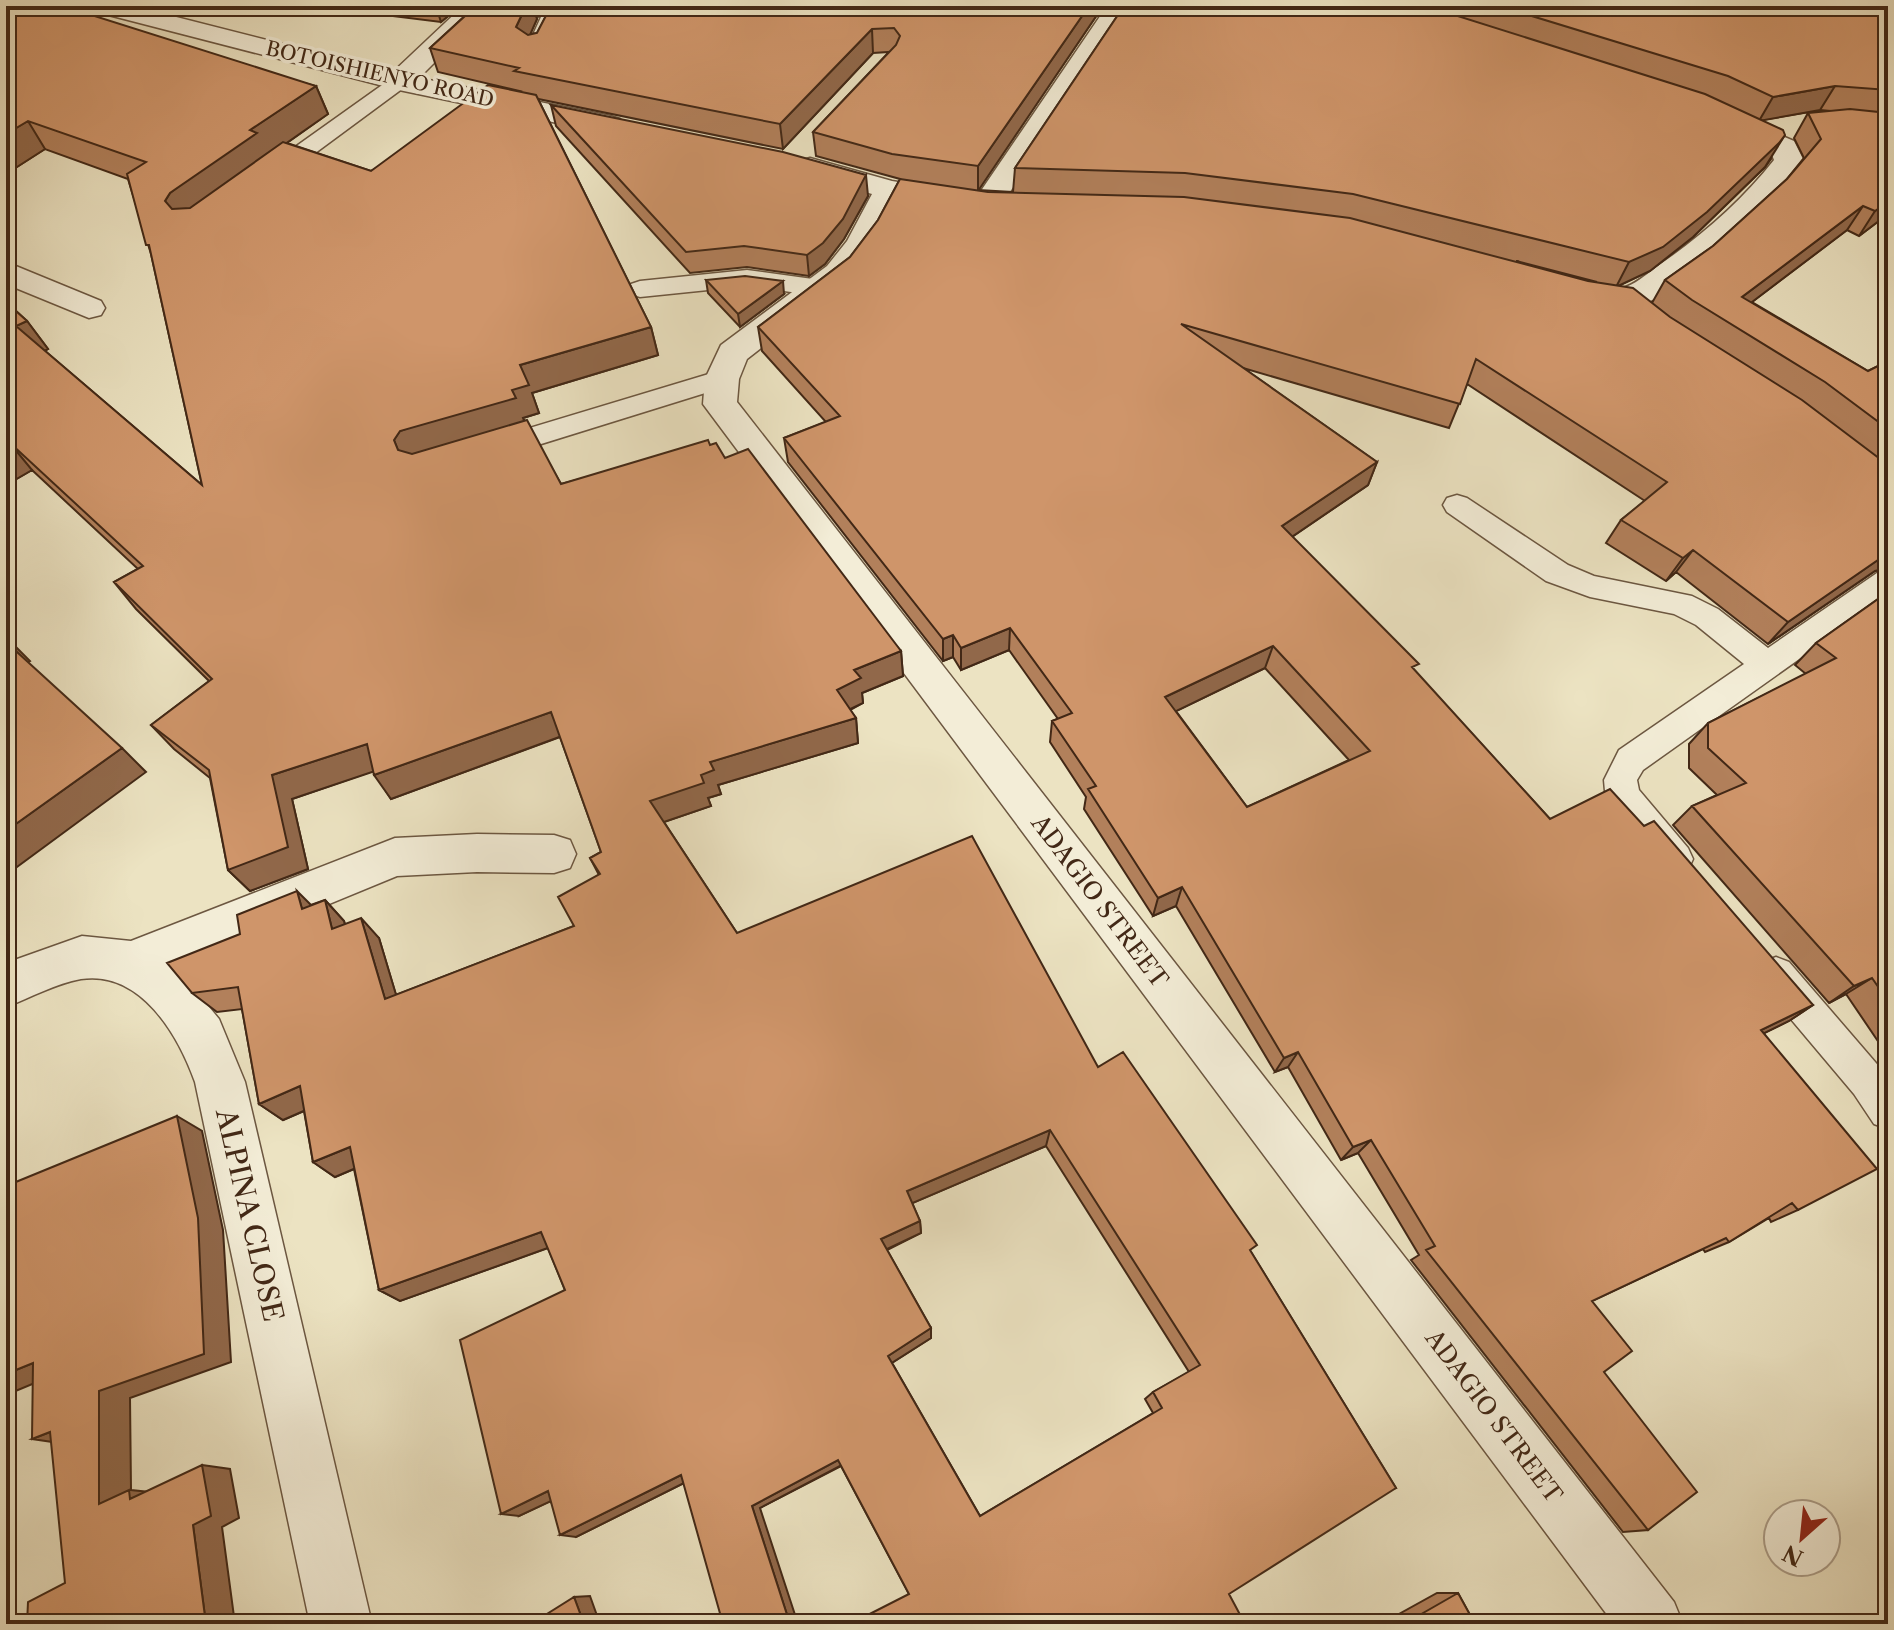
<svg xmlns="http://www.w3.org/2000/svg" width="1894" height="1630" viewBox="0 0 1894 1630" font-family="'Libre Caslon Text',serif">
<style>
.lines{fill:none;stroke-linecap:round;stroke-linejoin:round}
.lane-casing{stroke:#6c5741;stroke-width:3}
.street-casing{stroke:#6c5741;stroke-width:3}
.lane{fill:#f3edd7;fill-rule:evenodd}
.street{fill:#f3edd7;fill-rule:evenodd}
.wall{fill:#b2805b;stroke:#422816;stroke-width:2;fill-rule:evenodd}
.shaded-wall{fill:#91684a;stroke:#422816;stroke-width:2}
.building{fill:#cf956a;stroke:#422816;stroke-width:2;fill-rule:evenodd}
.labels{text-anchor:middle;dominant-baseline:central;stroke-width:7;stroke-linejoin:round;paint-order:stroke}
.far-street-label{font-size:20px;fill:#422816;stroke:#f3edd7}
.street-label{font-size:24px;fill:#422816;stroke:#f3edd7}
.near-street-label{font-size:28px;fill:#422816;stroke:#f3edd7}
</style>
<rect width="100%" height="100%" fill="#ece3c2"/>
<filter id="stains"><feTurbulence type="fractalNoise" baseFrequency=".0025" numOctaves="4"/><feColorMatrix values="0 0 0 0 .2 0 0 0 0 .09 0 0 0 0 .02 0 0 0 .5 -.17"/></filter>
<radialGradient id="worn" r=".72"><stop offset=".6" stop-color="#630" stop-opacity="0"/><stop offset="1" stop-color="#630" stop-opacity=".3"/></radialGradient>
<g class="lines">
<g class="lane-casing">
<path id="lane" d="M515,6C531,6 551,3 562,14L543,54L536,56L526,50L541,17L518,10Z
M399,76L406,78L410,82L406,86L276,182H260L257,177L260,172L392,78Z
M747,270L820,280L829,283L832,288L829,293L820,296L747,286L640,297L631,294L628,289L631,284L640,281Z
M722,370L731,373L735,379L731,385L493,459L483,456L479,449L483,442Z
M1457,495L1467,498L1568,565L1594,576L1692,596L1718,609L1768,648L1877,573L1888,570V596L1643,770L1637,780L1639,790L1688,848L1693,859L1688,870L1676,874L1664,870L1615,810L1605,791L1604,780L1619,750L1744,664L1696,625L1674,614L1590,597L1546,581L1447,512L1443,505L1447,498Z
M1776,957L1789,962L1888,1077V1129L1874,1124L1854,1094L1763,986L1758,974L1763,962Z"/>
</g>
<g class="street-casing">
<path id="street" d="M89,6H133L393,72L463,6H491L419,78L610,116L620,119L624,125L620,131L610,134L399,90L93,11Z
M1107,6H1133L998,210L987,213L976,210L972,204Z
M1724,111L1794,141L1804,161C1776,202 1678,298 1630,309C1612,313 1586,305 1569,300L1564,293L1569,286C1587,281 1607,293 1623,288C1634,285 1646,275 1655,268C1699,238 1741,202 1774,160L1771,152L1714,125L1710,119L1714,113Z
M810,158L892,181L965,193L969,199L965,205L954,208L899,200L877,243L849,280L747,359L739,379L737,402L1674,1602L1683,1624H1614L703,404L705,379L721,345L827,266L847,241L872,194L800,173L795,167L800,161Z
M6,262L101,301L105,308L101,315L89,318L6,284Z
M477,834L554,835L570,840L576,854L570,868L554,873L477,872L397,876L176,967L219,1019L245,1082L372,1624H310L195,1082C178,1035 141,970 81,979C57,983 29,998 6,1007V963L82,936L131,941L395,838Z"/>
</g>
<use href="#lane" class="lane"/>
<use href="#street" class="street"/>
</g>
<path class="wall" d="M6,6L316,86L328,114L287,143L371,171L520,91L438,72L430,48L470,11L469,6H533L537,19L530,34L537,33L551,6H1103L978,190L1013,192L1015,168L1124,6H1888V214L1859,236L1847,230L1752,302L1868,371L1888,361V568L1875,571L1768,644L1676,572L1666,581L1606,543L1621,520L1645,501L1467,384L1449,428L1243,368L1377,462L1368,485L1292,537L1550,819L1813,1005L1789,1021L1764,1033L1798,1210L1771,1222L1769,1218L1729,1242L1705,1252L1703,1249L1592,1301L1604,1372L1648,1530L1623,1532L1411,1260L1419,1255L1358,1153L1341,1160L1288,1067L1275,1072L1176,906L1153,916L1084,809L1086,797L1050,742L1052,721L1058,719L1009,650L961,670L953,657L943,661L788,462L784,438L826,422L762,351L758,327L850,257L878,220L900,179L816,156L813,132L889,52L873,53L783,149L538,99L651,327L658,355L532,393L539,413L523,418L561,484L710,445L725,458L901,651L903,676L862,693L863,703L850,710L856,718L858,743L718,785L721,794L708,798L711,806L664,822L737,933L1098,1067L1251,1252L1396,1488L909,1594L841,1466L760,1508L684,1483L576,1537L550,1501L519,1516L565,1290L548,1248L400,1301L379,1290L354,1169L335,1177L313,1162L304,1111L283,1120L259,1104L242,1009L217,1012L192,993L311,905L325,900L344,921L345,924L379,938L396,995L574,926L599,875L590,858L601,852L560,737L391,799L373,771L292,799L308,869L250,891L228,870L210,778L174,749L151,725L209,681L136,609L114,582L138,569L32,470L6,485V298L15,310L27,321L48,349L45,351L202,485L151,254L128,179L45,149L6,174ZM1820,110L1831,111L1808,113L1794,138L1804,158L1787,179L1713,246L1665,280L1652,303L1618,286L1650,271L1693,237L1765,167L1771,159L1762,120ZM1516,261L1597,282L1588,281ZM1265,668L1349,760L1247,807L1176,711ZM1046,1146L1189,1372L1153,1392L1145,1399L1153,1413L980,1516L892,1363L931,1338V1328L887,1250L921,1233L920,1221L912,1203Z
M241,6H460L441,22L328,8L323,14Z
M551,105L868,196L844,239L825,264L809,276L747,267L690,273L556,126Z
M706,280L784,294L740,327L708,293Z
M1888,592V1056L1846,994L1829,1003L1673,825L1692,806L1717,795L1689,768V744L1708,723L1806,674L1795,665L1816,643Z
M1437,1593H1458L1475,1624H1381Z"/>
<path class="shaded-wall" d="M320,6H328V8L323,14Z
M436,6H460L441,22Z
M526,6H533L537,19L523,51L516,27Z
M1089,6H1103L978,191V166Z
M872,29L873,53L783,149L780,124Z
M316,86L328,114L268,156L181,229L165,201L170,193L250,130Z
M1835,86L1820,110L1759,121L1773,97Z
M28,121L45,149L6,174V134Z
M1785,135L1765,167L1693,237L1650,271L1616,287L1629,262Z
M866,175L868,196L844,239L825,264L809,276L807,255Z
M1888,202V214L1859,236L1875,211Z
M1863,206L1847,230L1727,321L1742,297Z
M783,281L784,294L740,327L738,314Z
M27,321L48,349L37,355L16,326Z
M651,327L658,355L532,393L539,413L523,418L526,426L413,459L398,450L394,440L400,431L512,390L520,365Z
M9,442L32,470L6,485V444Z
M1377,462L1368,485L1274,549L1282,526Z
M1693,550L1676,572L1666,581L1683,558Z
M1888,553V568L1875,571L1768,644L1788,622Z
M1010,628L1009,650L961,670V648Z
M953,635V657L943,661V639Z
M6,637L30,661L27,663L6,642Z
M1273,646L1265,668L1160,719L1165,697Z
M901,651L903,676L862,693L863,703L840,714L837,690L854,670Z
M551,712L562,736L391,799L374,775Z
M856,718L858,743L718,785L721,794L708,798L711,806L658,824L650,801L710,762Z
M367,744L384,768L292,799L308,869L250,891L228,870L272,775Z
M122,748L146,772L6,875V831Z
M1182,887L1176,906L1153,916L1158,898Z
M297,891L318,912L302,909Z
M325,900L344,921L351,949L332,929Z
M361,918L379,938L403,1018L385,999Z
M1872,978L1846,994L1829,1003L1854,986Z
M1813,1005L1789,1021L1738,1046L1761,1030Z
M1298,1052L1288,1067L1275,1072L1284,1058Z
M300,1086L322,1103L283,1120L259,1104Z
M177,1116L202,1131L223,1230L231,1362L130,1398L131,1490L160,1493L99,1504V1391Z
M1050,1130L1046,1146L908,1205L907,1191Z
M1371,1140L1358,1153L1341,1160L1353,1147Z
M350,1147L370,1162L335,1177L313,1162Z
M920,1221L921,1233L883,1251L881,1239Z
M541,1232L556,1245L400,1301L379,1290Z
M931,1328V1338L890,1364L888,1356Z
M33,1363L66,1370L6,1395V1374Z
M50,1432L66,1444L32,1439Z
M838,1460L842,1465L760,1508L798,1624H790L752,1506Z
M202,1465L230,1469L239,1518L222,1527L235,1624H206L193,1525Z
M681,1475L692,1479L576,1537L560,1535Z
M548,1491L564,1495L519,1516L501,1514Z
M590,1596L600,1624H584L574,1597Z"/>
<path class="building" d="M6,6H63L316,86L250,130L257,133L170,193L165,201L172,209L190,208L283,142L371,171L488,85L536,95L651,327L520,365L529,385L512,390L516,398L400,431L394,440L398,450L412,454L527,420L561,484L708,440L710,445L716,443L725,458L748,449L901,651L854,670L861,678L837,690L856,718L710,762L714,770L701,775L704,783L650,801L737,933L972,836L1098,1067L1123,1052L1257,1245L1250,1250L1396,1488L1229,1594L1245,1624H850L909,1594L838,1460L752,1506L790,1624H723L681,1475L560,1535L548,1491L501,1514L460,1340L565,1290L541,1232L379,1290L350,1147L313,1162L300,1086L259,1104L238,987L192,993L167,963L240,934L237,915L297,891L302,909L325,900L332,929L361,918L385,999L574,926L558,897L600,874L590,858L601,852L551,712L374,775L367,744L272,775L288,847L228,870L209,770L151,725L212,679L114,582L143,566L9,442L6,444V302L27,321L16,326L202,485L149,245H146L127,174L146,162L28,121L6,134ZM1050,1130L1200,1365L1153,1392L1162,1408L980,1516L888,1356L931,1328L881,1239L920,1221L907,1191Z
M476,6H526L516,27L528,35L537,33L551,6H1089L978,166L892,154L813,132L896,45L900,36L894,28L872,29L780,124L514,71L519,68L430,48Z
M1124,6H1426L1705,94L1783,130L1785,135L1779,143L1707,212L1663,247L1629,262L1353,194L1185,173L1015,168Z
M1499,6H1888V90L1835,86L1773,97L1728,76Z
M551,105L783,152L866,175L843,219L823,243L807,255L744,246L686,252Z
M1850,109L1888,113V202L1875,211L1863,206L1742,297L1868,371L1888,361V429L1825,382L1692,300L1665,280L1713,246L1787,179L1821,139L1808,113Z
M900,179L988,192L1184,197L1350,218L1588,281L1633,288L1670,317L1802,400L1888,465V553L1788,622L1693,550L1683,558L1621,520L1667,482L1476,359L1460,404L1181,324L1377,462L1282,526L1419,664L1412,667L1550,819L1610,789L1644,826L1654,821L1813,1005L1761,1030L1877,1169L1798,1210L1792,1203L1729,1242L1726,1238L1592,1301L1632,1351L1604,1372L1697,1492L1648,1530L1426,1250L1435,1246L1371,1140L1353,1147L1298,1052L1284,1058L1182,887L1158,898L1088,789L1096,786L1052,721L1072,713L1010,628L961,648L953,635L943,639L784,438L840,416L758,327L850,257L878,220ZM1273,646L1370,751L1247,807L1165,697Z
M745,276L783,281L738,314L706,280Z
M1888,592V1001L1872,978L1854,986L1692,806L1746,783L1708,748V723L1836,658L1816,643Z
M6,642L122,748L6,831L7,756Z
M177,1116L198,1218L204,1354L99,1391V1504L129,1490L130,1499L202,1465L211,1516L193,1525L206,1624H27L28,1602L65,1583L50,1432L32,1439L33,1363L6,1374V1186Z
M1458,1593L1475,1624H1404Z
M574,1597L584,1624H531Z"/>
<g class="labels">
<g class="far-street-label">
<text transform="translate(380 74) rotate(13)">BOTOISHIENYO ROAD</text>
</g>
<g class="street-label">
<text transform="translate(1100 901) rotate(53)">ADAGIO STREET</text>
<text transform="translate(1494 1416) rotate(53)">ADAGIO STREET</text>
</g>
<g class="near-street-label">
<text transform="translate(250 1215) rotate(77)">ALPINA CLOSE</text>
</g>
</g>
<rect width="1894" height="1630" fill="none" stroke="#ece3c2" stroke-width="32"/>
<rect x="8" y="8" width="1878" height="1614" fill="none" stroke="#422816" stroke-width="4"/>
<rect x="16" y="16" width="1862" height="1598" fill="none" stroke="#422816" stroke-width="2"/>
<g transform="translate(1802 1538) rotate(207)"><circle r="38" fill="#f3edd7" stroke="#ac9e8a" stroke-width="2"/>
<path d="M0-6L14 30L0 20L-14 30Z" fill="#8f2418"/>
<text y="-12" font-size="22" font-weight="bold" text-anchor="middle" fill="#422816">N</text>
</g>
<rect width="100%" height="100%" filter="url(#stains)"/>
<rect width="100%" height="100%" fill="url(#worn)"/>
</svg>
